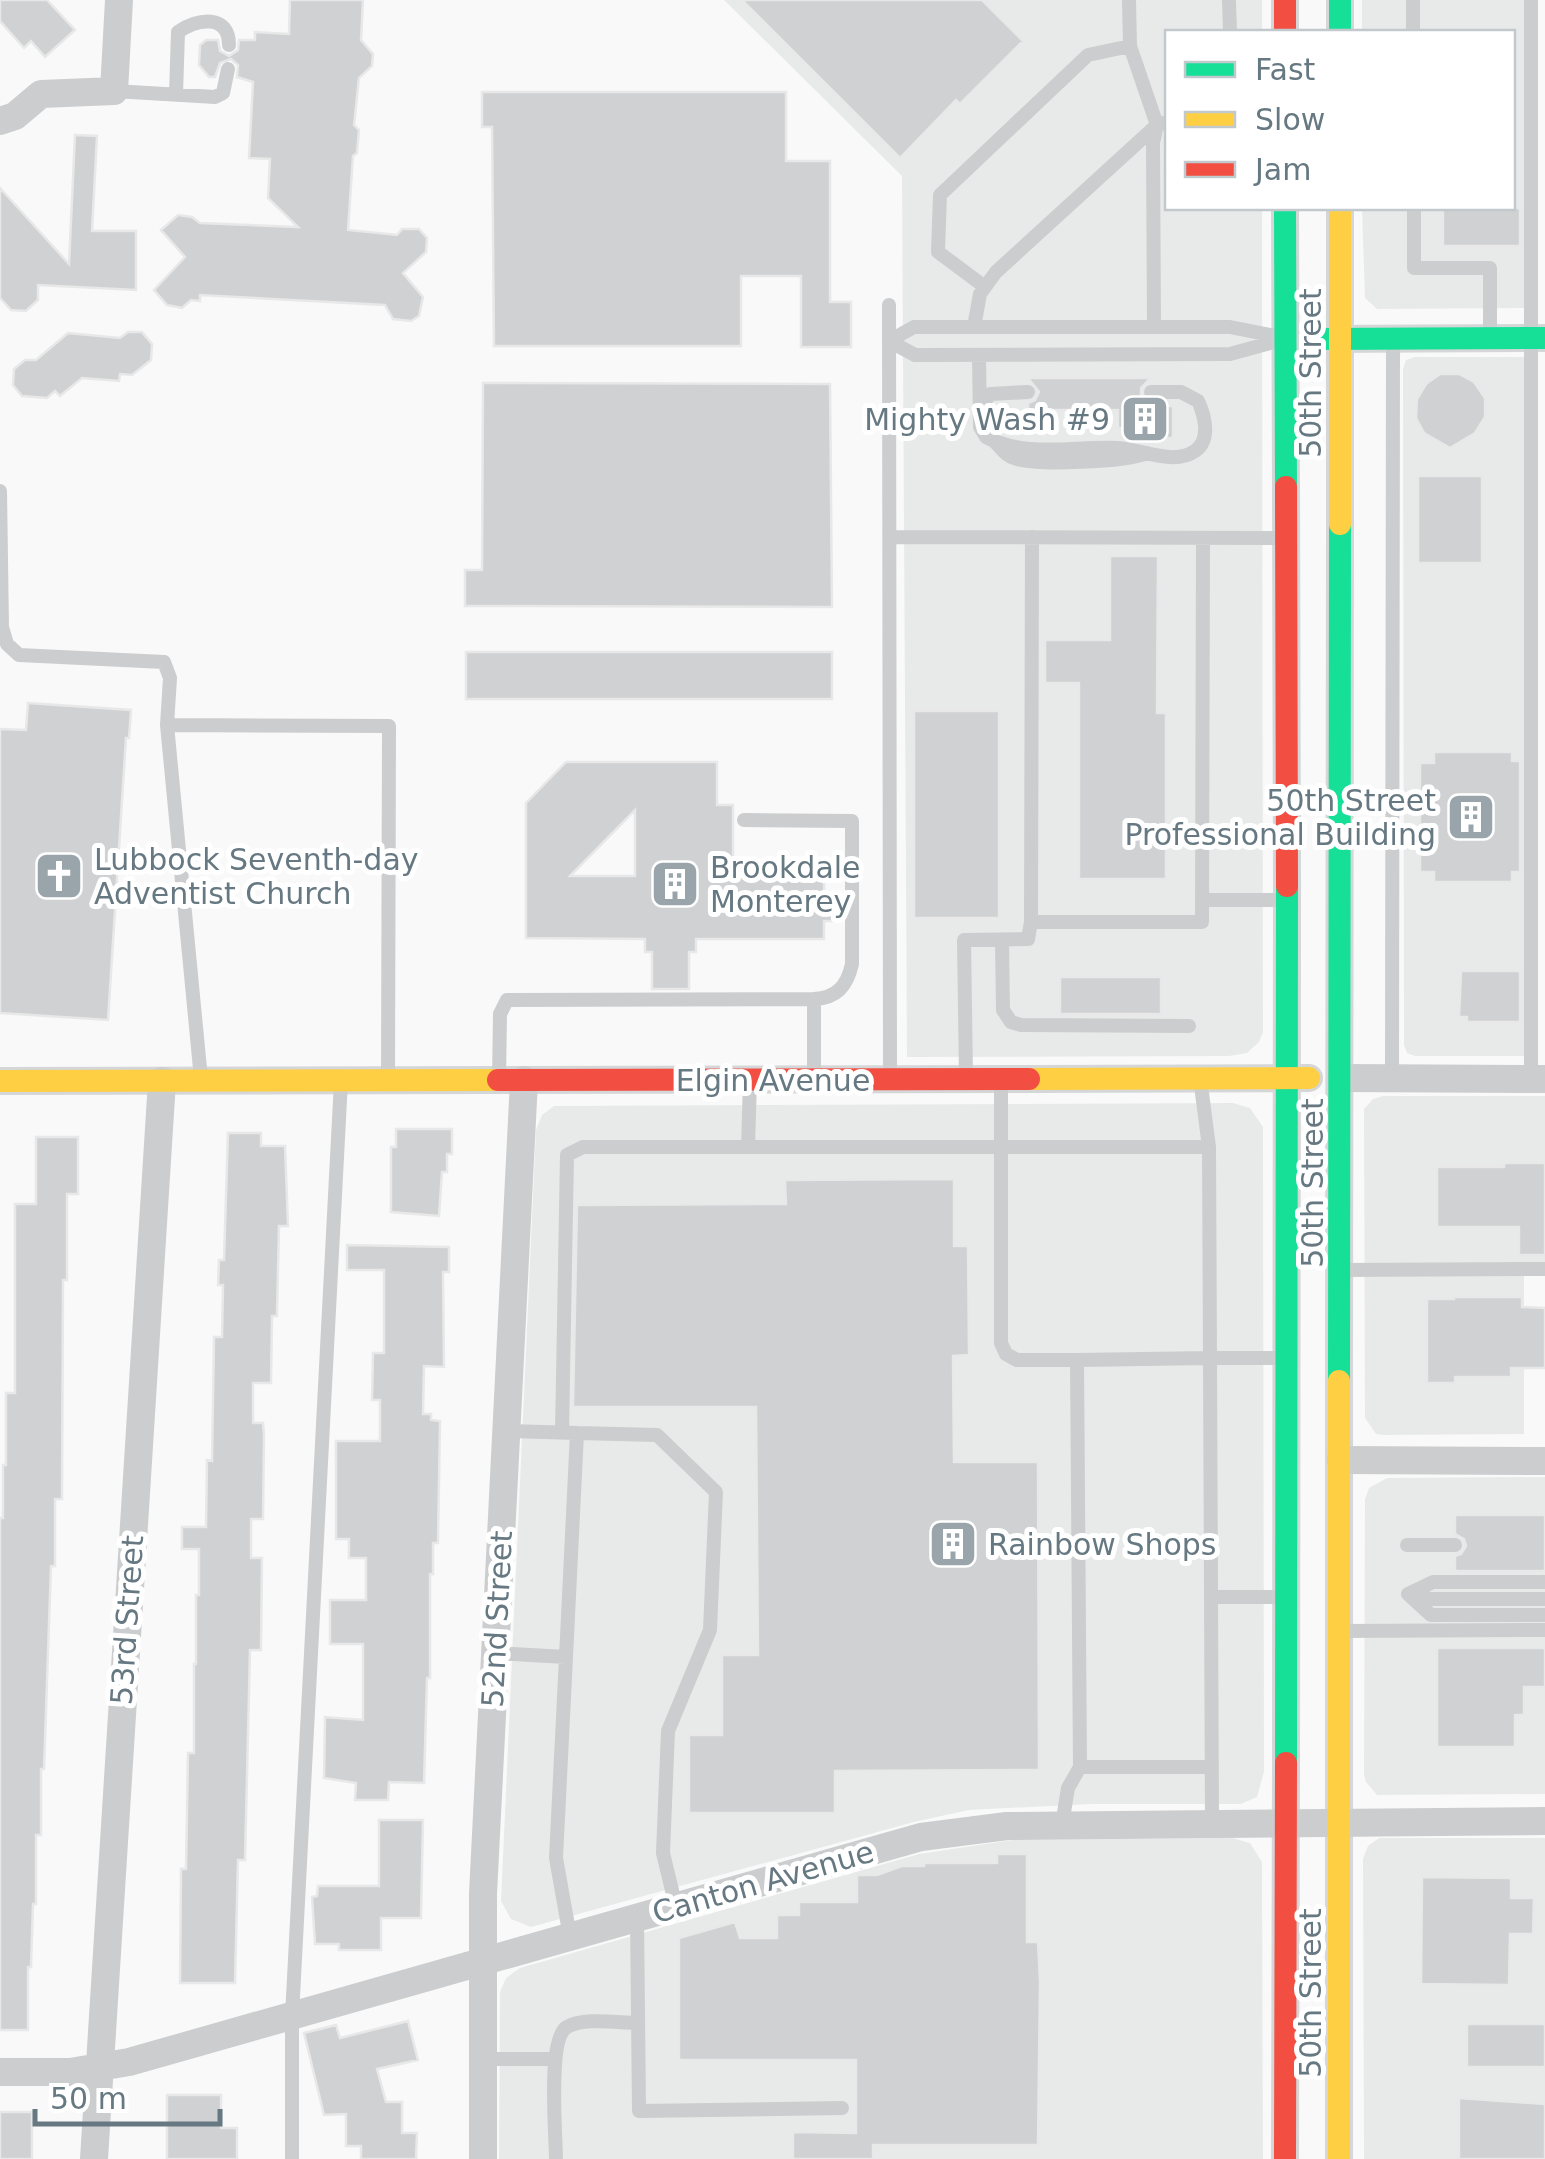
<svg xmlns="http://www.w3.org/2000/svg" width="1545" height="2159" viewBox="0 0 1545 2159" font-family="'DejaVu Sans',sans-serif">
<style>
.built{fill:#e8eae9}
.building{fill:#cfd1d2;stroke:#e8e8e8;stroke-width:2.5;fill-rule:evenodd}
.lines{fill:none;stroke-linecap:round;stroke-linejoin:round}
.fast-casing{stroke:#d5d6d7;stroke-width:28}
.slow-casing{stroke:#d5d6d7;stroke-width:28}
.jam-casing{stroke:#d5d6d7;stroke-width:28}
.lane{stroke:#cccdce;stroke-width:14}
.street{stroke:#cccdce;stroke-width:28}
.fast{stroke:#16e098;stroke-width:22}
.slow{stroke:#ffcf43;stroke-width:22}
.jam{stroke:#f24e42;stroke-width:22}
.labels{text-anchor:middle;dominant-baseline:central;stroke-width:10;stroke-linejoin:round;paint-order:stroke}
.street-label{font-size:30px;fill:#667881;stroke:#fff}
.poi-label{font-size:30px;fill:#667881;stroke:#fff;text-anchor:start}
</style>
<rect width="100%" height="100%" fill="#f9f9f9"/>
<path class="built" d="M724,0H1262V32H1168V208H1262L1263,1032L1259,1042L1247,1053L1229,1056L907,1057L902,176Z
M1362,0H1525L1526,308L1377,309L1365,298L1362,208H1512V32H1362Z
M1415,357H1526L1524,1056H1415L1407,1053L1404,1045L1403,369L1406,360Z
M1383,1096H1545V1275H1524V1434L1383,1435L1376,1434L1365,1418L1364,1109L1373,1099Z
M1233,1103L1250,1108L1263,1127L1264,1772L1257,1797L1241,1804H1092L969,1810L914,1822L531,1927L511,1919L501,1901L536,1130L542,1115L554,1106Z
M1545,1477V1794L1377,1795L1366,1782L1364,1775L1365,1499L1369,1488L1387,1478Z
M1233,1838L1250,1843L1262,1862L1263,2159H499L500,1992L506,1978L520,1968L919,1854L1012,1840Z
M1379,1838H1545V2159H1364L1363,1859L1368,1846Z"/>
<path class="building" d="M0,0H47L75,30L45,57L31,41L24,48L0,21Z
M290,0H363L361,40L373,54L372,66L359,78L354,125L359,130L357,153L353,156L348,230L397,235L402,229H419L427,238L426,252L403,273L423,297L419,316L411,321L393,319L385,305L200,295V301L191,300L182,308L167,305L154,290L185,257L161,230L178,215L192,217L200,223L298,227L268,198L270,159L249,158L253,82L237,77L238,65L231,59L220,63L215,77H209L199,65L200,45L206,40H218L220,51L229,56L238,50L239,40H255V32L289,34Z
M742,0H982L1023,41L960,104L956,100L900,158Z
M482,92H786V161H830V302H851V347H801V276H741V346H494L492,127H482Z
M75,135L97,136L92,231H136V290L38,285V300L26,311L11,310L0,298V188L69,264Z
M1443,208H1520V246H1443Z
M128,332H142L152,344L151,360L132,375L120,374L119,381L82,378L60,396L55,391L47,398L22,396L13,385L14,369L25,360H36L68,333L120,338Z
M1440,374H1459L1474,382L1485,398V417L1475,433L1450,448L1424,433L1416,418L1417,399L1426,384Z
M1028,378H1151L1141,388V396L1151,403V406H1173V438H1143V428H1118V410H1028V403L1035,400L1039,392Z
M483,383L830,384L832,607L465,606V570H482Z
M1418,476H1482V563H1418Z
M1110,556H1158L1157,713H1166V879H1079V683H1045V640H1110Z
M466,652H832V699H466Z
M28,703L131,710L129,738H126L108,1020L0,1013V729L26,730Z
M914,711H999V918H914Z
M1434,752H1512V761H1520V872H1512V882H1434V872H1420V763H1434Z
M566,762H717V805H733V876H824V893H837V921H824V939H696V952H689V989H652V952H645V939L526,938V803ZM635,810V876H570Z
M1461,971H1520V1022H1467V1017H1459Z
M1060,977H1161V1014H1060Z
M396,1129H452V1154H447V1172H442L439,1216L391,1212V1147H396Z
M228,1133H261V1146H285L288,1226H279L277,1316H272L271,1383H253V1423H263L264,1435L263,1519H251V1558H262L261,1650H250L245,1860H238L235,1983H180L181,1869H186L188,1753H194V1664H196V1595H199V1549H182V1527H206L207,1460L212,1461L214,1337H222L223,1285H218L219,1260H224Z
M36,1137H78V1194H67V1280H63L62,1499H55V1566H51L44,1769H41V1835H36V1904H33L31,1967H28V2030H0V1518H3V1465H6V1393H15V1204H36Z
M1504,1163H1545V1255H1519V1227H1437V1167H1504Z
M954,1179V1246H968L969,1355L953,1356L954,1462H1038L1039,1770L835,1771V1813H689V1735H722V1655H758L756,1407H573L577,1205L786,1204L785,1180Z
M347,1245L449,1247V1272H443L444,1367L424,1366L423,1414H431V1420L440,1421L438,1543H433V1574H430V1678H427L424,1783L389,1782L388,1800H355L356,1783L324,1778L325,1717L363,1720V1644H330V1600H366V1558H349V1539H336V1441H380V1400H372L373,1353H384V1270H347Z
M1454,1297H1522V1307L1545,1308V1368H1511V1377H1455V1383H1427V1299H1454Z
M1455,1515H1545V1571H1455V1556L1461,1554L1466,1546L1464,1539L1455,1534Z
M1437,1648H1545V1687H1524V1715H1515V1747H1437Z
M379,1820H423L421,1918H381V1950H339V1944H315L312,1897L317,1896L318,1886H379Z
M997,1854H1027V1942H1038L1040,1982L1038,2145H873V2159H793V2132L856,2133V2060H679V1938L735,1922L740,1938H777V1915H799V1902H857V1875H877L902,1866H924V1863H997Z
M1422,1877L1511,1878V1898H1534L1533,1934H1510L1509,1985L1421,1984Z
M408,2021L418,2060L377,2069L386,2102H402V2133H417L416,2159H361V2146H346V2114L324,2115L304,2033L336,2025L340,2038Z
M1467,2024H1545V2067H1467Z
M167,2095H221V2128H237V2159H167Z
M1459,2098L1545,2104V2159H1459Z
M0,2112H32V2159H0Z"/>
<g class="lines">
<g class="fast-casing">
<path id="fast" d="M1340,0V32
M1285,208L1286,487
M1318,339L1545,338
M1339,1381L1340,524
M1286,1763L1287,886"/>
</g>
<g class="slow-casing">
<path id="slow" d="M1340,524V208
M1029,1079L1309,1078
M0,1081L498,1080
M1339,2159V1381"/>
</g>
<g class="jam-casing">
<path id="jam" d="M1285,0V32
M1286,487L1287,886
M498,1080L1029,1079
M1285,2159L1286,1763"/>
</g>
<path class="lane" d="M1229,0L1230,32
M1413,0V32
M1531,0V1079
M114,91L215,97L223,93L228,69
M176,94L178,32C198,18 229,14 229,45
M1414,208V268H1490V336
M985,287L938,252L940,195L1088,55L1130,46
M889,305L890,1075
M974,327L980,294L996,272L1157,125L1130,46L1129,0
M1154,327L1153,143L1157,125L1168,122
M889,341L915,355L1230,354L1285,339
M889,341L914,327H1230L1280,337
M979,355L980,427L986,437C1025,458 1075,446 1118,448C1140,449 1174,466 1195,451C1211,440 1205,416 1198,401L1181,392H1151
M979,410L990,394L1028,392
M996,443C1002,449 1006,456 1014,458C1035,466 1126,462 1147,453
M0,491L2,627L7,644L19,655L164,662L170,678L167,725L201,1079
M890,537L1285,538
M1032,537L1031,922H1202L1203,538
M167,725L389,726L388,1080
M744,820L852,821V964C847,986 837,998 814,999V1079
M1202,900H1286
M1002,940L1003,1010L1011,1022L1021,1025L1189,1026
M966,1077L964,940L1028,939L1031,922
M1392,1078L1393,339
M499,1080L500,1014L507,1000L814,999
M750,1080L748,1147H1209L1200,1078
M1001,1082V1343L1006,1354L1017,1360H1077L1080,1767L1068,1788L1062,1825
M1342,1270L1545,1269
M1077,1360L1210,1358L1209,1147
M562,1433L567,1155L583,1147H748
M577,1433L657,1435L716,1492L710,1630L668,1731L663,1853L676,1907
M1407,1545H1455
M1408,1594L1431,1615H1545
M1408,1594L1433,1582H1545
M1408,1594L1431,1599H1545
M1211,1597H1285
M1342,1631L1545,1630
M495,1653L566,1657L577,1433L506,1431
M566,1657L556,1858L570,1937
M1080,1767H1212
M1212,1823L1210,1358H1286
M637,1918L639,2111L842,2108
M483,2059H555
M292,2159V2016L341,1081
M556,2159C556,2135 547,2038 567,2027C584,2017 618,2023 638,2023"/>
<path class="street" d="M0,121L15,116L41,94L114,91L119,0
M1342,1078L1545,1079
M1341,1460L1545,1461
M0,2072H70L129,2062L921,1837L1007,1826L1545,1821
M94,2159L162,1081
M483,2159V1894L524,1080"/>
<use href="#fast" class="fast"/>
<use href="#slow" class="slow"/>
<use href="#jam" class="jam"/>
</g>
<defs>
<g id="building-square" transform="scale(2.5)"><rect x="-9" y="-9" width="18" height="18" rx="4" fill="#99a5ab" stroke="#fff"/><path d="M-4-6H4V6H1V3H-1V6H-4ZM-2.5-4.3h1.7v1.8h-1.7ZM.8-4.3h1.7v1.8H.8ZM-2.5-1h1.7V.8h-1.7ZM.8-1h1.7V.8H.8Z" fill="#fff"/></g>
<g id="church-square" transform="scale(2.5)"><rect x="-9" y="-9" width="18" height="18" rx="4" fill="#99a5ab" stroke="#fff"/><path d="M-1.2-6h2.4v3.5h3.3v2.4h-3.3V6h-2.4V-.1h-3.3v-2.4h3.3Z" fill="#fff"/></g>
</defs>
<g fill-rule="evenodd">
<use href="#building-square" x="1145" y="419"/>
<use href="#building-square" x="1471" y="817"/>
<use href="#church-square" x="59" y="876"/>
<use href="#building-square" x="675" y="884"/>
<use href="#building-square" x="953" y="1544"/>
</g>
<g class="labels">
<g class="street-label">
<text transform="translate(1310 373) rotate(-90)">50th Street</text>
<text x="773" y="1080">Elgin Avenue</text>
<text transform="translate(1312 1183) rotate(-90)">50th Street</text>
<text transform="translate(497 1619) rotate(-87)">52nd Street</text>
<text transform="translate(127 1620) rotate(-86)">53rd Street</text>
<text transform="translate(763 1882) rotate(-16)">Canton Avenue</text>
<text transform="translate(1310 1993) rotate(-90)">50th Street</text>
</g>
<g class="poi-label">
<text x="1110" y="419" text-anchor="end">Mighty Wash #9</text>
<text x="1436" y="800" text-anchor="end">50th Street<tspan x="1436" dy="34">Professional Building</tspan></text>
<text x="94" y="859">Lubbock Seventh-day<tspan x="94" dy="34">Adventist Church</tspan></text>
<text x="710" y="867">Brookdale<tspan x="710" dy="34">Monterey</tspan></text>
<text x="988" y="1544">Rainbow Shops</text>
</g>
</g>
<rect x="1165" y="30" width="350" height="180" fill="#ffffff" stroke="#c2c9cd" stroke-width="2.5"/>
<rect x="1185" y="62" width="50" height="15" fill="#16e098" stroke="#c2c9cd" stroke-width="2.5"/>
<text x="1255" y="80" font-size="30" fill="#667881">Fast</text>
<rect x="1185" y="112" width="50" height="15" fill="#ffcf43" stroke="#c2c9cd" stroke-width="2.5"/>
<text x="1255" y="130" font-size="30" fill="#667881">Slow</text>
<rect x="1185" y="162" width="50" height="15" fill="#f24e42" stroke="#c2c9cd" stroke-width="2.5"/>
<text x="1255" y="180" font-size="30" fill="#667881">Jam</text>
<path d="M35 2109v15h185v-15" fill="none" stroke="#667881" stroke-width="5"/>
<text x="50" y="2109" font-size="30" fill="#667881" stroke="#ffffff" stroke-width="8" paint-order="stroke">50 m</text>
</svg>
